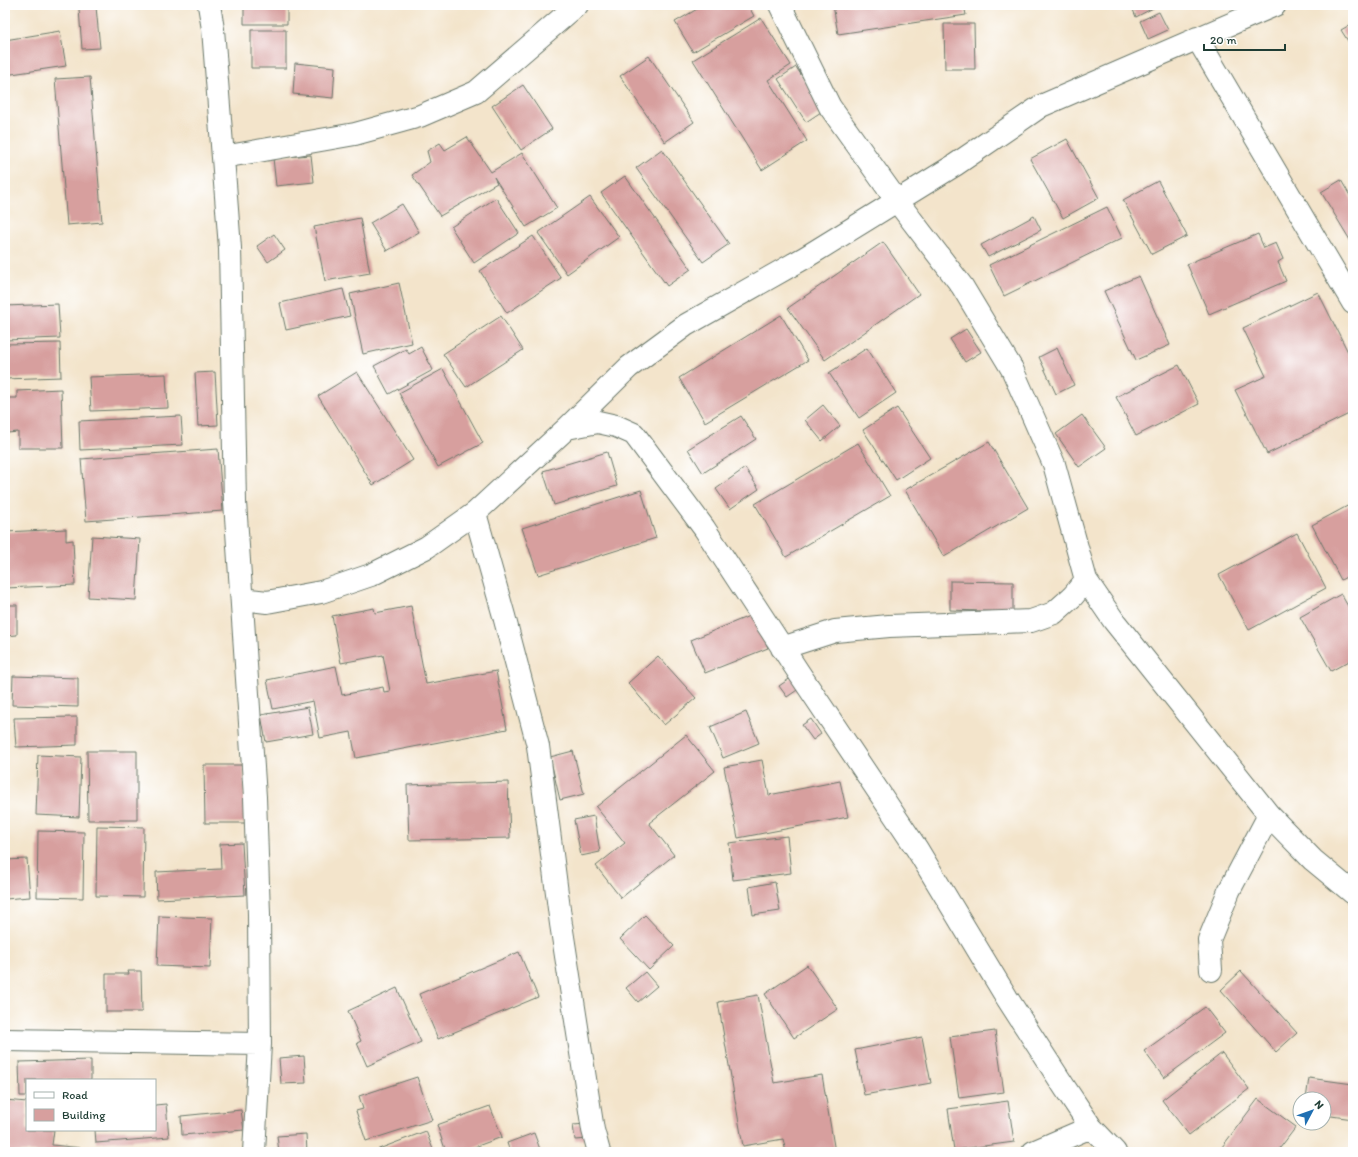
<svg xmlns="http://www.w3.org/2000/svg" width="1358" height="1157" viewBox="0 0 1358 1157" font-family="Itim,sans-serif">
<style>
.building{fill:#d79f9e}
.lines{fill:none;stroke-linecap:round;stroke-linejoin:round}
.street-casing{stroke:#697769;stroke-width:24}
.street{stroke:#fff;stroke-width:22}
</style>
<rect width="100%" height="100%" fill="#fff"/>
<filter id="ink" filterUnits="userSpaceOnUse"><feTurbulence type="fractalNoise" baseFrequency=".025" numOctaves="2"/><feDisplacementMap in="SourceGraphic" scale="8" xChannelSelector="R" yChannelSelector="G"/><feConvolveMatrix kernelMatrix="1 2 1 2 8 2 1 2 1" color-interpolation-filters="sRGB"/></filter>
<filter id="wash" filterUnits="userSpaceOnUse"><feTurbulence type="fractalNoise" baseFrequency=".012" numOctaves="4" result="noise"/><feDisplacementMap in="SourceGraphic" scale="16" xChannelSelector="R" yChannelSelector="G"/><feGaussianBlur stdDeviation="0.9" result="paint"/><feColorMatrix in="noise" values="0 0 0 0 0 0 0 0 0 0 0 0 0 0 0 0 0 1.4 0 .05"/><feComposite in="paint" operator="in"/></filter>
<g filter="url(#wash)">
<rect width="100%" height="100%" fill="#f3e4cb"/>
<g id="blocks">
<path class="building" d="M244,5H287V24H244Z
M704,5H748L754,16L693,52L675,22Z
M833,5H964L966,15L838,34Z
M1131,5H1154L1155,7L1136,17Z
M96,7L100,48L82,49L79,9Z
M1159,12L1168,30L1148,39L1140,21Z
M761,18L791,65L768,80L807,141L762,170L693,60Z
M1353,23V49L1341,30Z
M944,24H974L975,69H945Z
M251,30H286V68H251Z
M60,31L66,66L5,75V40Z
M649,56L694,122L665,142L620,76Z
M295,63L335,67L333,98L293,94Z
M796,67L824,110L806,122L778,79Z
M90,77L102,222L67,225L55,79Z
M523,85L552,129L521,150L492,106Z
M467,137L491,172L522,153L557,208L526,227L494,177L497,183L440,216L412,175L430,162L427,151L440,143L445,150Z
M1067,139L1099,198L1063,218L1030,159Z
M662,149L729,244L703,262L636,168Z
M311,155L314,182L276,186L273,158Z
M625,176L691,269L667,286L601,193Z
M1341,180L1353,201V245L1321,192Z
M1158,181L1187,236L1152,254L1123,200Z
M590,197L619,237L567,274L538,233Z
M496,198L519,233L474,263L451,227Z
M402,204L419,232L387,251L370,223Z
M1107,207L1122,238L1004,296L989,265Z
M1034,216L1041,230L988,257L981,245Z
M360,218L370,273L325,281L314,227Z
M274,234L285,250L268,262L257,246Z
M1258,234L1264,248L1276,243L1283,259L1278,262L1286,281L1209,314L1187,264Z
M533,236L561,278L507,313L480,271Z
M883,242L919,294L825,360L788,308Z
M1139,276L1170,345L1136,360L1104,291Z
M399,283L412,343L363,354L350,294Z
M343,289L350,316L286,330L280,303Z
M1318,292L1353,362V412L1267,454L1235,390L1266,376L1243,328Z
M58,304L60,338L5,340V306Z
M781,315L808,360L705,422L679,378Z
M501,316L523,350L466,387L443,354Z
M966,329L981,352L965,362L950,339Z
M60,343L61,377L5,379V344Z
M421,347L433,370L389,394L374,366L406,349L409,354Z
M867,348L896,393L859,418L829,373Z
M1057,348L1074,385L1056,394L1039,357Z
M1179,365L1199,404L1136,436L1116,397Z
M443,369L483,443L438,467L399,393Z
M215,372L218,425L198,426L195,373Z
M357,372L413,460L373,485L318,396Z
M166,374L168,408L91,411L89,377Z
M61,389L63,448H18V432L7,433V398H17V391Z
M823,405L840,426L822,441L805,420Z
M897,408L930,458L896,480L863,430Z
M1082,415L1106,448L1079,467L1056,434Z
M181,416L183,445L80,450L79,421Z
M741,416L756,439L703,473L688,449Z
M989,442L1028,508L944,557L905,490Z
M858,443L890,496L786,557L755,504Z
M218,449L223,511L86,521L81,459Z
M607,452L617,486L554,505L543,471Z
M745,468L759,489L730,509L716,489Z
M641,490L656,538L538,575L522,528Z
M1353,503V573L1341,580L1312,525Z
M66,529V541L73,540L75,585L5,588V532Z
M1297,533L1326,588L1249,630L1219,575Z
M92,536L140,539L136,600L88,597Z
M950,581L1013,582V612L950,610Z
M1341,594L1353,615V659L1331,671L1300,617Z
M5,605H17V635L5,636Z
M411,606L426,684L496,671L507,729L356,758L351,732L320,738L313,701L273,709L267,680L336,666L342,695L383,687L384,692L390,691L383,655L341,663L332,616L374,608L375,613Z
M754,614L768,648L705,673L691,640Z
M658,656L696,698L664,725L628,683Z
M795,675L803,686L787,697L779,686Z
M13,676L78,678V707L12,705Z
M308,707L313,734L266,742L261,715Z
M746,712L759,743L723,758L710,727Z
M77,717V745L16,747L14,718Z
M811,719L821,734L813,740L802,725Z
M686,735L715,771L649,823L674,855L621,898L596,866L625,843L596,807Z
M87,751H137V820H88Z
M573,751L584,794L560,800L550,757Z
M38,755L81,757L79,817L36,815Z
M762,760L769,795L840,781L848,817L738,838L724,767Z
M204,765H244L245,823H205Z
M508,782L510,838L409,840L407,785Z
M594,816L600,852L581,856L574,820Z
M97,826L144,827L143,897L96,896Z
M38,831L84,832L83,898L37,897Z
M787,836L791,873L733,880L729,843Z
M242,843L245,895L157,899L156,872L221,869L220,844Z
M27,859L30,897L5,899V860Z
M775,882L780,911L753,915L749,887Z
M645,915L674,946L649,970L620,939Z
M159,916L212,918L210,968L157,966Z
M519,952L538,997L438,1039L419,994Z
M807,965L838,1009L794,1038L765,994Z
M128,971H141L142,1012H106V974H129Z
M1241,971L1297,1033L1276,1052L1221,990Z
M645,972L657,986L638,1002L626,988Z
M397,988L421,1042L367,1066L357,1043L361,1041L348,1011Z
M758,995L774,1083L822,1075L835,1152H786L783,1139L743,1146L718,1002Z
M1205,1007L1225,1033L1164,1078L1144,1051Z
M995,1031L1004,1092L959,1098L950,1037Z
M922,1037L931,1083L864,1095L855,1050Z
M1222,1053L1249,1089L1189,1135L1162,1100Z
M304,1056L306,1083L281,1084L279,1058Z
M91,1060V1080H27V1096H20L19,1062Z
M417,1077L432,1120L366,1141L356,1111L363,1109L359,1096Z
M1309,1078L1353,1084V1119L1324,1115V1099H1306Z
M1258,1099L1296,1127L1277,1152H1229L1222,1147Z
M5,1100L27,1102V1130H54L52,1145L82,1148L81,1152H5Z
M1008,1101L1014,1142L954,1150L948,1109Z
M166,1104L169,1137L96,1143L95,1130H155V1105Z
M490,1106L502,1137L461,1152H446L437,1125Z
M241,1110L244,1130L182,1135L181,1116Z
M587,1124L588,1139L575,1140L573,1125Z
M426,1131L434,1152H371Z
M534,1133L541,1152H510L507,1143Z
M306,1134L307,1152H279L277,1136Z"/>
</g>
</g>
<g filter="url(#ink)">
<use href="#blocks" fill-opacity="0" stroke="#697769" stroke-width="1"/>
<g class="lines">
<g class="street-casing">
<path id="street" d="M209,5L213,29L230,248L235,502L255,797L259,914L260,1044L254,1152
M780,5L830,107L897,201L962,286L1012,369L1054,464L1086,580L1114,621L1269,815L1313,860L1353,893
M1197,38L1353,303
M223,157L355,134L420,116L476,92L577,5
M567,428L598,422L616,426L634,434L704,528L799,673L917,849L1007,998L1065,1088L1091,1127L1115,1152
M475,513L504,616L538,746L561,924L593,1130L599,1152
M242,599L267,602L321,592L371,575L427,547L475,513L567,428L629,367L686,325L806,257L955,165L1041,106L1275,5
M782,648L835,631L889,626L1031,621L1054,613L1073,596L1086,580
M1211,970L1209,940L1229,891L1269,815
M5,1040L260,1044
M1033,1152L1091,1127"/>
</g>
<use href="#street" class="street"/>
</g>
</g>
<rect width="1358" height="1157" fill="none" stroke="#fff" stroke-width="20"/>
<rect x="26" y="1079" width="130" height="52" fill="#ffffff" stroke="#a5b1ae"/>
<rect x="34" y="1092" width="20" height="6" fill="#ffffff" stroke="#a5b1ae"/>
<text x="62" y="1099" font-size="12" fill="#1f3d34">Road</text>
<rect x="34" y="1109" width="20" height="12" fill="#d79f9e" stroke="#a5b1ae"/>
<text x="62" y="1119" font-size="12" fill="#1f3d34">Building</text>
<g transform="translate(1312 1111) rotate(49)"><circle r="19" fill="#ffffff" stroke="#a5b1ae"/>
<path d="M0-3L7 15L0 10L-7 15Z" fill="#1f6fb2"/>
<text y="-6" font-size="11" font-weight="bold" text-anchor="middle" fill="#1f3d34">N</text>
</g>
<path d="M1204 44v6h81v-6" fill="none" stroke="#1f3d34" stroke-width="2"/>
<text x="1210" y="44" font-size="12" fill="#1f3d34" stroke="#ffffff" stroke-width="3" paint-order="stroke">20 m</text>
</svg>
